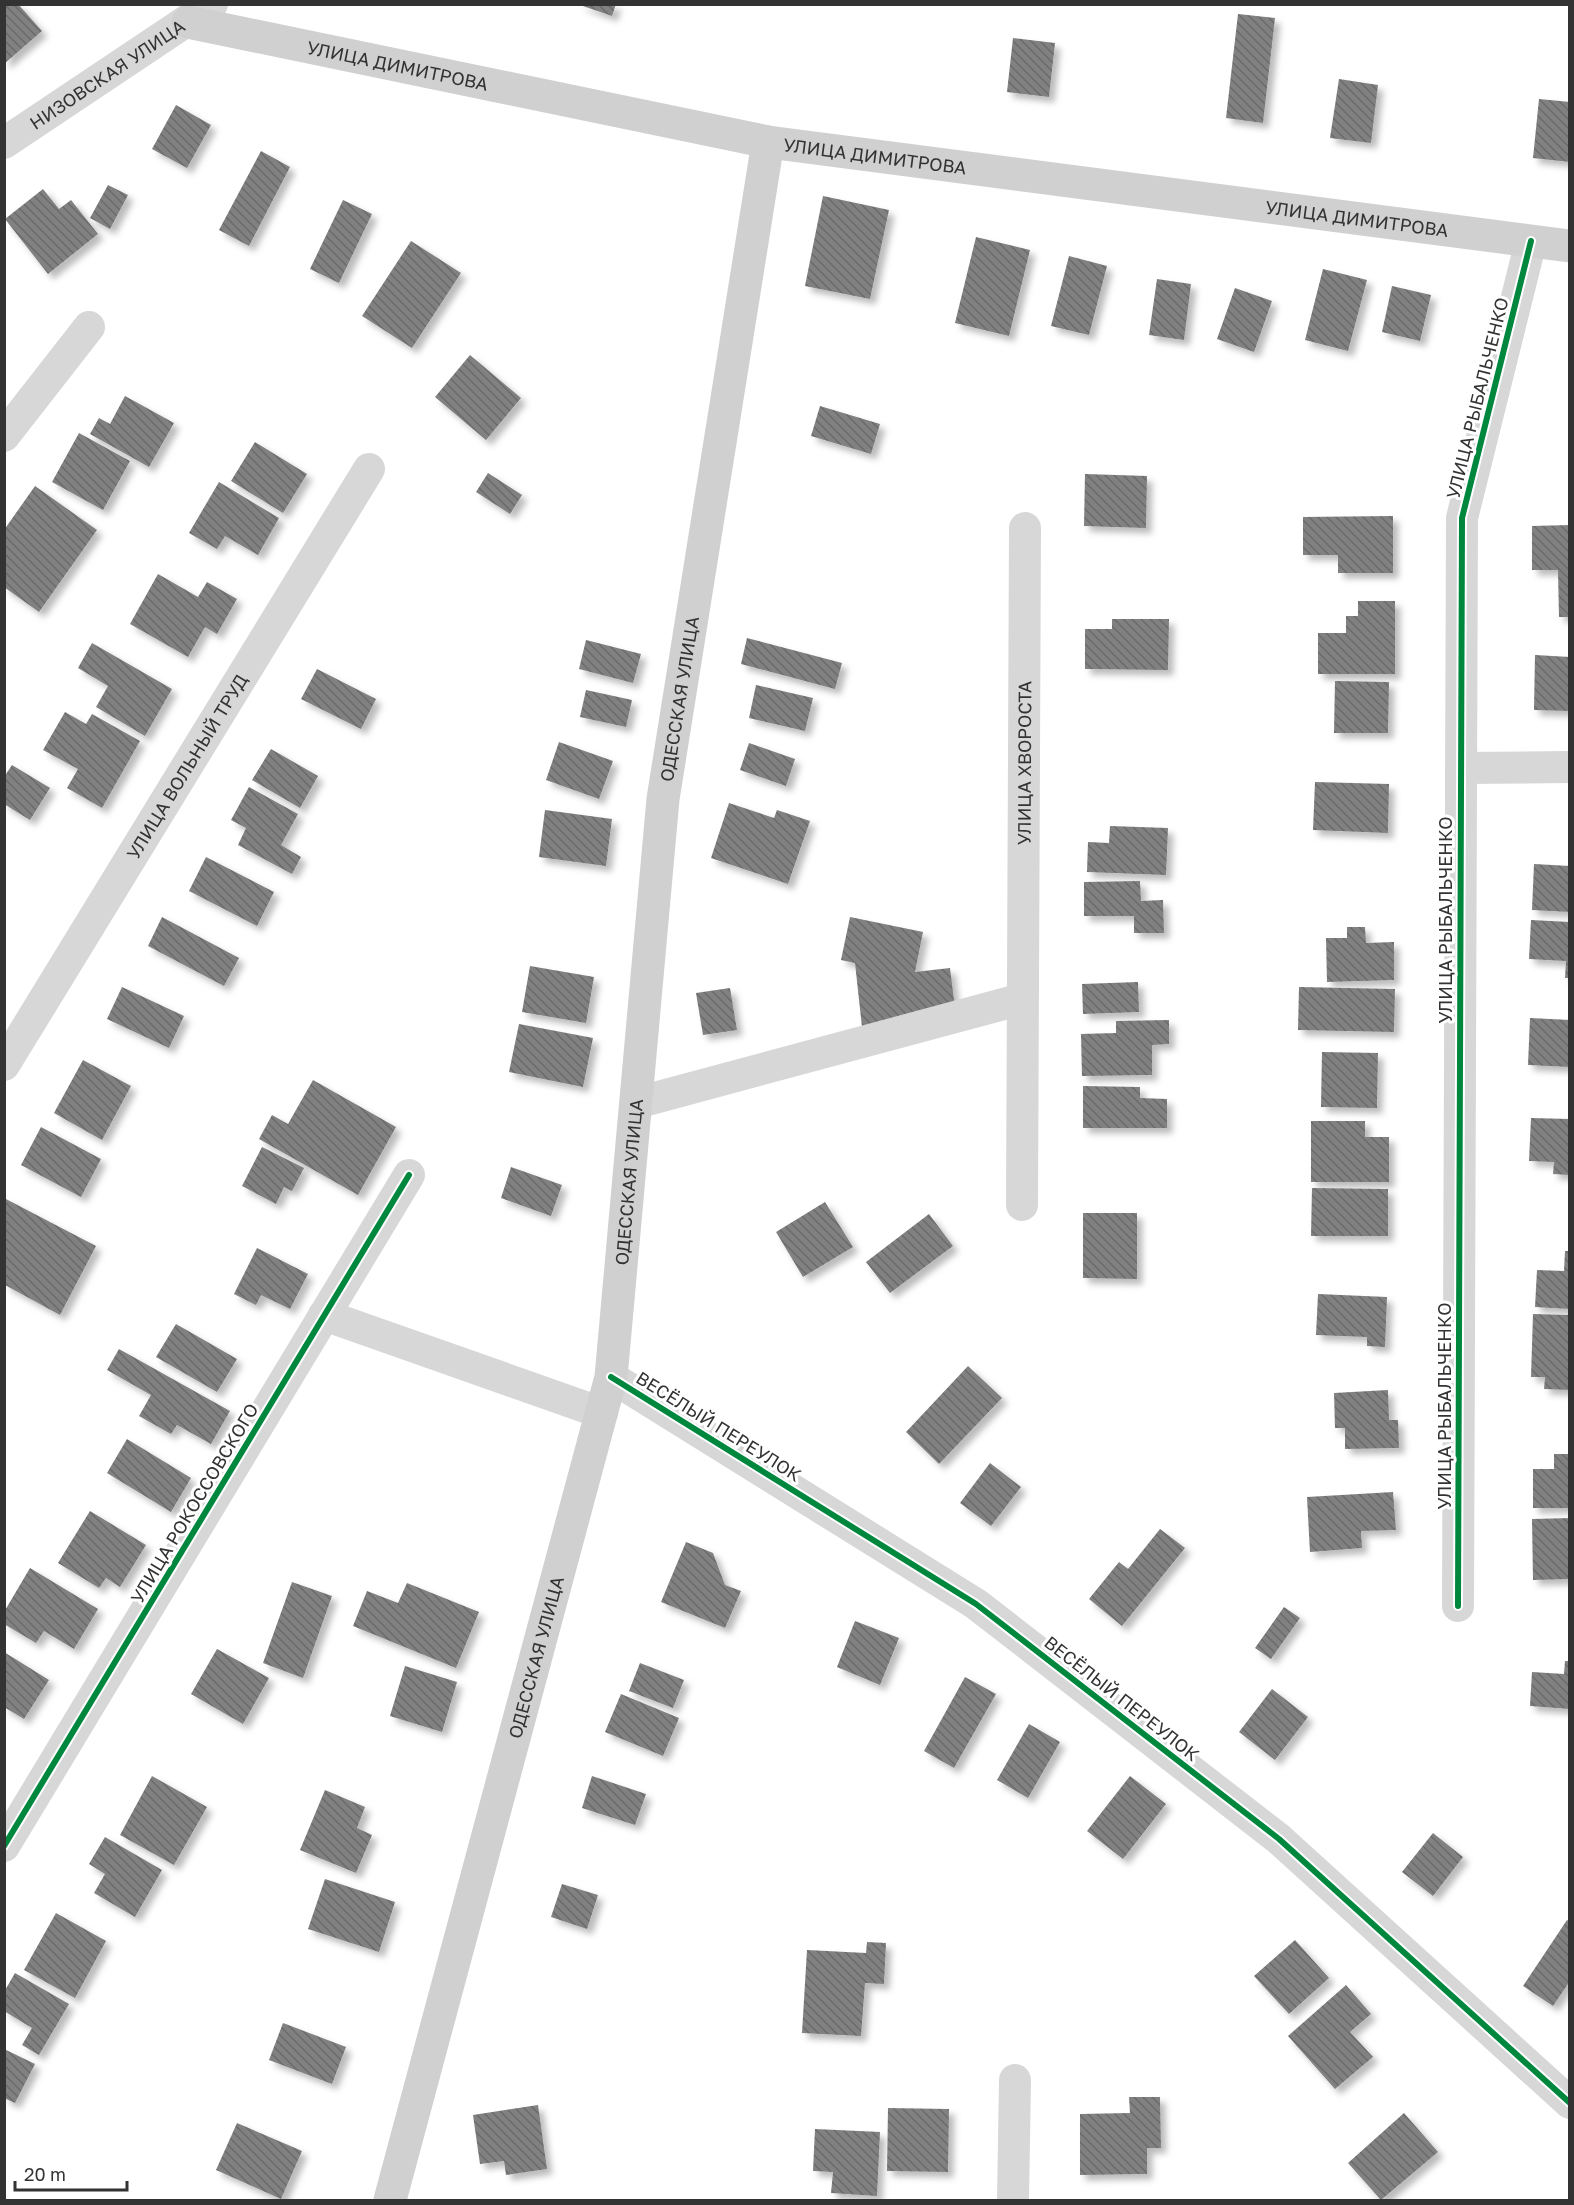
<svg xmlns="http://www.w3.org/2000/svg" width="1574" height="2205" viewBox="0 0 1574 2205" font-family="'Golos Text',sans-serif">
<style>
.building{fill:url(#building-back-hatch);filter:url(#shadow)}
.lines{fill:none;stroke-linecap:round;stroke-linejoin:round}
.minor{stroke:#d7d7d7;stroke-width:32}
.secondary{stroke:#d0d0d0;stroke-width:33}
.cycleway-casing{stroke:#fff;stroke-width:10}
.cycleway{stroke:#00873e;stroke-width:6}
.labels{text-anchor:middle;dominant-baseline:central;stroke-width:6;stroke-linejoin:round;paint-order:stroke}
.street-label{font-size:18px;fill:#333;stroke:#fff}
</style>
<defs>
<pattern id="building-back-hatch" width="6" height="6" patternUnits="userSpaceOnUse" patternTransform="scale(1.5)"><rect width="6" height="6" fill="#818181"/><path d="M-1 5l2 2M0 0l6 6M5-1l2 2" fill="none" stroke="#6a6a6a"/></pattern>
<filter id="shadow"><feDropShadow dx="5.5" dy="5.5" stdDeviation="3" flood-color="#0004"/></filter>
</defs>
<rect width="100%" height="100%" fill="#fff"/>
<path class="building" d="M4,4H18L42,31L4,64Z
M577,4H616L612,16Z
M1238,14L1275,18L1263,123L1226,118Z
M1013,38L1055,43L1049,97L1007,92Z
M1339,79L1378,85L1371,143L1330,138Z
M1539,99L1570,102V162L1533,158Z
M176,105L211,125L187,168L152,149Z
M261,151L290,167L249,246L219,230Z
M108,185L128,195L110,229L90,218Z
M43,189L59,209L71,200L98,234L48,274L5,219Z
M823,196L889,210L870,299L805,286Z
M343,200L372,214L339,283L310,269Z
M976,237L1030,250L1009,336L955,323Z
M411,241L461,273L412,348L362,316Z
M1069,256L1107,266L1089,335L1051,326Z
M1323,269L1367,280L1348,351L1305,340Z
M1157,279L1191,284L1184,340L1149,335Z
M1392,286L1431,295L1420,341L1382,332Z
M1235,288L1272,301L1254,352L1217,339Z
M470,355L521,398L486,440L435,397Z
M125,396L174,423L149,467L90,434L99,418L110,424Z
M820,406L880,424L871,454L811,436Z
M79,433L130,461L103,510L52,482Z
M255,442L307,474L283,513L231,481Z
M488,473L522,495L510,514L476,492Z
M1085,474L1147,476L1146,528L1084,526Z
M219,482L279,518L258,555L225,536L217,549L189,533Z
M35,486L97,530L39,612L4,587V530Z
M1393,516V573H1338V555H1303V517Z
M1570,525V617H1559L1558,570H1532V526Z
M158,574L198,597L207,582L237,599L217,634L205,627L188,657L130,624Z
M1358,601H1395V674H1318V633H1346V616H1358Z
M1112,619H1169L1168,670L1085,669V629H1112Z
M747,638L842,663L835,689L741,664Z
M586,640L641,654L633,683L579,669Z
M92,643L172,689L145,736L96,707L108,686L78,668Z
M1535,655L1570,657V711L1534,710Z
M317,669L376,699L361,729L301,699Z
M1335,681L1389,682L1388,733H1334Z
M756,685L813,698L805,731L749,718Z
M586,690L632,700L626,727L580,717Z
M65,712L86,724L92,714L140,741L102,808L67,788L78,769L43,750Z
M559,742L613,761L599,799L546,780Z
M749,743L795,759L786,786L740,770Z
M271,749L318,776L300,808L252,780Z
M12,765L50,788L30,820L4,804V777Z
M1315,782L1389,784L1388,833L1313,830Z
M249,787L298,814L281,845L301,857L292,874L238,845L246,828L231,820Z
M729,803L774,818L777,810L810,821L788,884L711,858Z
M545,810L612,819L606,866L539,857Z
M1110,826L1168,828L1166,875L1087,872L1088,842L1109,843Z
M206,857L274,892L257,926L189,891Z
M1534,864L1570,866V912L1532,910Z
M1140,881L1141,901L1163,900L1164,933H1134V916H1084V882Z
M162,917L239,958L224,986L148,946Z
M850,917L923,932L915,972L950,968L955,1008L862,1027L855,963L841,960Z
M1531,920L1570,922V978H1565L1566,961L1529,959Z
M1347,927H1365L1366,943L1394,942V980L1327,982L1326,938H1347Z
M530,966L594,977L586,1023L522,1012Z
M1138,982L1139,1012L1083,1014L1082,984Z
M122,987L184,1016L169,1048L107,1019Z
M1299,987L1395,989L1394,1032L1298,1030Z
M730,988L737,1030L703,1035L696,993Z
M1530,1018L1570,1020V1067L1528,1065Z
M1169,1020V1044L1152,1045V1075L1082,1076L1081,1034L1116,1033V1021Z
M519,1024L593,1038L583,1087L509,1072Z
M1322,1052L1378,1053L1377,1108L1321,1107Z
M83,1060L131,1086L102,1140L54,1113Z
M313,1080L396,1127L358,1195L259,1139L272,1115L288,1124Z
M1083,1086L1140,1087V1098L1167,1099V1128H1083Z
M1531,1118L1570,1119V1175L1553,1174L1554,1162L1529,1161Z
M1311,1121H1365V1137H1389V1182H1311Z
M41,1127L101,1159L81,1197L21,1165Z
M262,1147L304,1168L292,1191L284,1187L276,1204L242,1186Z
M511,1167L562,1185L551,1216L501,1198Z
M1312,1188L1388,1189V1236H1311Z
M4,1198L96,1246L60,1315L5,1285Z
M825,1202L853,1247L803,1277L776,1232Z
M1083,1213H1137V1279L1083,1278Z
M929,1214L953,1246L890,1293L866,1262Z
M257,1248L308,1274L290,1309L261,1295L256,1305L234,1294Z
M1565,1251H1570V1309L1535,1307L1537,1270L1564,1271Z
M1318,1294L1387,1297L1385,1347L1367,1346V1337L1316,1335Z
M1533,1314L1570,1315V1390L1544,1389L1545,1377H1531Z
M176,1324L237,1359L217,1392L156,1357Z
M119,1349L230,1411L211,1444L177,1425L171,1434L139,1416L151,1395L107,1370Z
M968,1366L1002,1398L939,1464L906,1432Z
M1388,1390L1389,1420H1398L1399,1448L1345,1449V1428H1335L1334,1393Z
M127,1439L191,1478L171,1512L107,1473Z
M1554,1454H1570V1508H1533V1469H1554Z
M990,1463L1021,1487L991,1526L960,1503Z
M1393,1492L1396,1530L1361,1531L1362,1548L1310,1552L1307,1497Z
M90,1511L146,1545L120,1587L106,1578L99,1588L58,1563Z
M1570,1518V1579L1533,1580L1532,1519Z
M1160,1529L1185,1548L1122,1626L1089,1599L1119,1562L1128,1569Z
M686,1542L713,1553L725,1585L741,1591L725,1628L661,1602Z
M30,1568L98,1609L74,1649L44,1631L36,1643L4,1624V1612Z
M292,1582L332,1596L303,1678L263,1663Z
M407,1583L479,1612L456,1668L353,1626L367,1591L398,1603Z
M1284,1607L1300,1618L1271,1659L1255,1648Z
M855,1621L899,1638L880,1685L837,1667Z
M217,1649L269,1678L243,1724L191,1694Z
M4,1652L49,1680L24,1719L4,1707Z
M1565,1661H1570V1709L1530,1706L1532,1672L1564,1674Z
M640,1663L684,1680L673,1708L629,1691Z
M405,1666L457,1682L442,1732L390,1716Z
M965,1677L996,1694L954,1768L924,1751Z
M1272,1689L1308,1717L1275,1760L1239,1732Z
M621,1694L679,1718L663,1756L605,1732Z
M1029,1724L1060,1742L1028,1798L997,1780Z
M152,1776L207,1807L174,1865L120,1835Z
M592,1776L646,1794L635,1825L582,1808Z
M1130,1776L1166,1804L1123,1859L1087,1831Z
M325,1790L365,1807L357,1828L372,1835L356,1873L300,1850Z
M1433,1833L1463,1857L1433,1896L1402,1872Z
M105,1837L162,1870L135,1917L94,1893L105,1874L89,1864Z
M325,1879L395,1902L379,1952L308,1929Z
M562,1884L598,1895L587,1929L551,1917Z
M56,1913L106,1941L75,1998L24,1970Z
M1567,1920L1570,1922V1981L1553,2006L1523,1986Z
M1295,1940L1329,1978L1289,2014L1254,1976Z
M867,1942L886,1943L884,1984L865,1983L861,2036L802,2033L807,1950L866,1953Z
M15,1973L69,2004L39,2055L22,2045L32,2028L4,2011V1992Z
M1346,1985L1371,2014L1350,2032L1373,2057L1335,2089L1288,2036Z
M283,2023L346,2047L332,2084L269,2060Z
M4,2049L35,2064L15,2103L4,2098Z
M1129,2097H1160L1161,2148H1147V2174L1080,2175V2114L1130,2113Z
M538,2105L547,2169L506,2175L504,2161L480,2164L473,2115Z
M888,2108L949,2109L948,2172L887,2171Z
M1404,2113L1438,2152L1381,2200L1348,2163Z
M237,2123L302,2151L281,2199L216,2170Z
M815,2129L880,2132L877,2196L831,2193L833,2172L813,2171Z"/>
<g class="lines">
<g class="minor">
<path id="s1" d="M4,143L212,4"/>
<path d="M4,436L89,327"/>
<path d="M1461,768L1570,767"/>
<path id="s2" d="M4,1065L369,469"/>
<path d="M636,1103L1022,999"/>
<path id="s3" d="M1022,1205L1025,528"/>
<path d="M324,1315L602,1413"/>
<path d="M611,1377L976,1604L1279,1839L1570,2103"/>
<path d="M1458,1606L1462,518L1531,241"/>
<path d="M4,1846L409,1175"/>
<path d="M1013,2200L1015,2080"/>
</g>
<g class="secondary">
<path id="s4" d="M188,22L768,142L1570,246"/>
<path id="s5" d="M390,2200L611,1377L663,799L768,142"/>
</g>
<g class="cycleway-casing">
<path id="cycleway" d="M611,1377L976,1604L1279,1839L1570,2103
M1458,1606L1462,518L1531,241
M4,1846L409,1175"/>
</g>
<use href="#cycleway" class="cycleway"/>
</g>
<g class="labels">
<g class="street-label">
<text stroke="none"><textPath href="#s4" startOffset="214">УЛИЦА ДИМИТРОВА</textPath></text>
<text stroke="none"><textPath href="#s1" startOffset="124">НИЗОВСКАЯ УЛИЦА</textPath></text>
<text stroke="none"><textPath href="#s4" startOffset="700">УЛИЦА ДИМИТРОВА</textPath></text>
<text stroke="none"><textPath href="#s4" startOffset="1186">УЛИЦА ДИМИТРОВА</textPath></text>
<text transform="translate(1477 398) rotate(-76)">УЛИЦА РЫБАЛЬЧЕНКО</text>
<text stroke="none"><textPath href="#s5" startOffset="1534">ОДЕССКАЯ УЛИЦА</textPath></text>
<text stroke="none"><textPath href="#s3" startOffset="442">УЛИЦА ХВОРОСТА</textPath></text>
<text stroke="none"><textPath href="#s2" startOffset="350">УЛИЦА ВОЛЬНЫЙ ТРУД</textPath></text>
<text transform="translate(1445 920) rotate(-90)">УЛИЦА РЫБАЛЬЧЕНКО</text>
<text stroke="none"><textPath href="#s5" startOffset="1048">ОДЕССКАЯ УЛИЦА</textPath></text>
<text transform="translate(1444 1406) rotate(-90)">УЛИЦА РЫБАЛЬЧЕНКО</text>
<text transform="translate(719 1426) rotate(32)">ВЕСЁЛЫЙ ПЕРЕУЛОК</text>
<text transform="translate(194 1503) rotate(-59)">УЛИЦА РОКОССОВСКОГО</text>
<text stroke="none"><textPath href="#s5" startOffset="562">ОДЕССКАЯ УЛИЦА</textPath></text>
<text transform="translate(1122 1698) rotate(38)">ВЕСЁЛЫЙ ПЕРЕУЛОК</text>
</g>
</g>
<rect width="1574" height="2205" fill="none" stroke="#333333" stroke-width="12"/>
<path d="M15 2181v9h112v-9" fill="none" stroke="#333333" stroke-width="3"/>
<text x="24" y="2181" font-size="18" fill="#333333" stroke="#ffffff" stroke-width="4.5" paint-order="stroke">20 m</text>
</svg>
